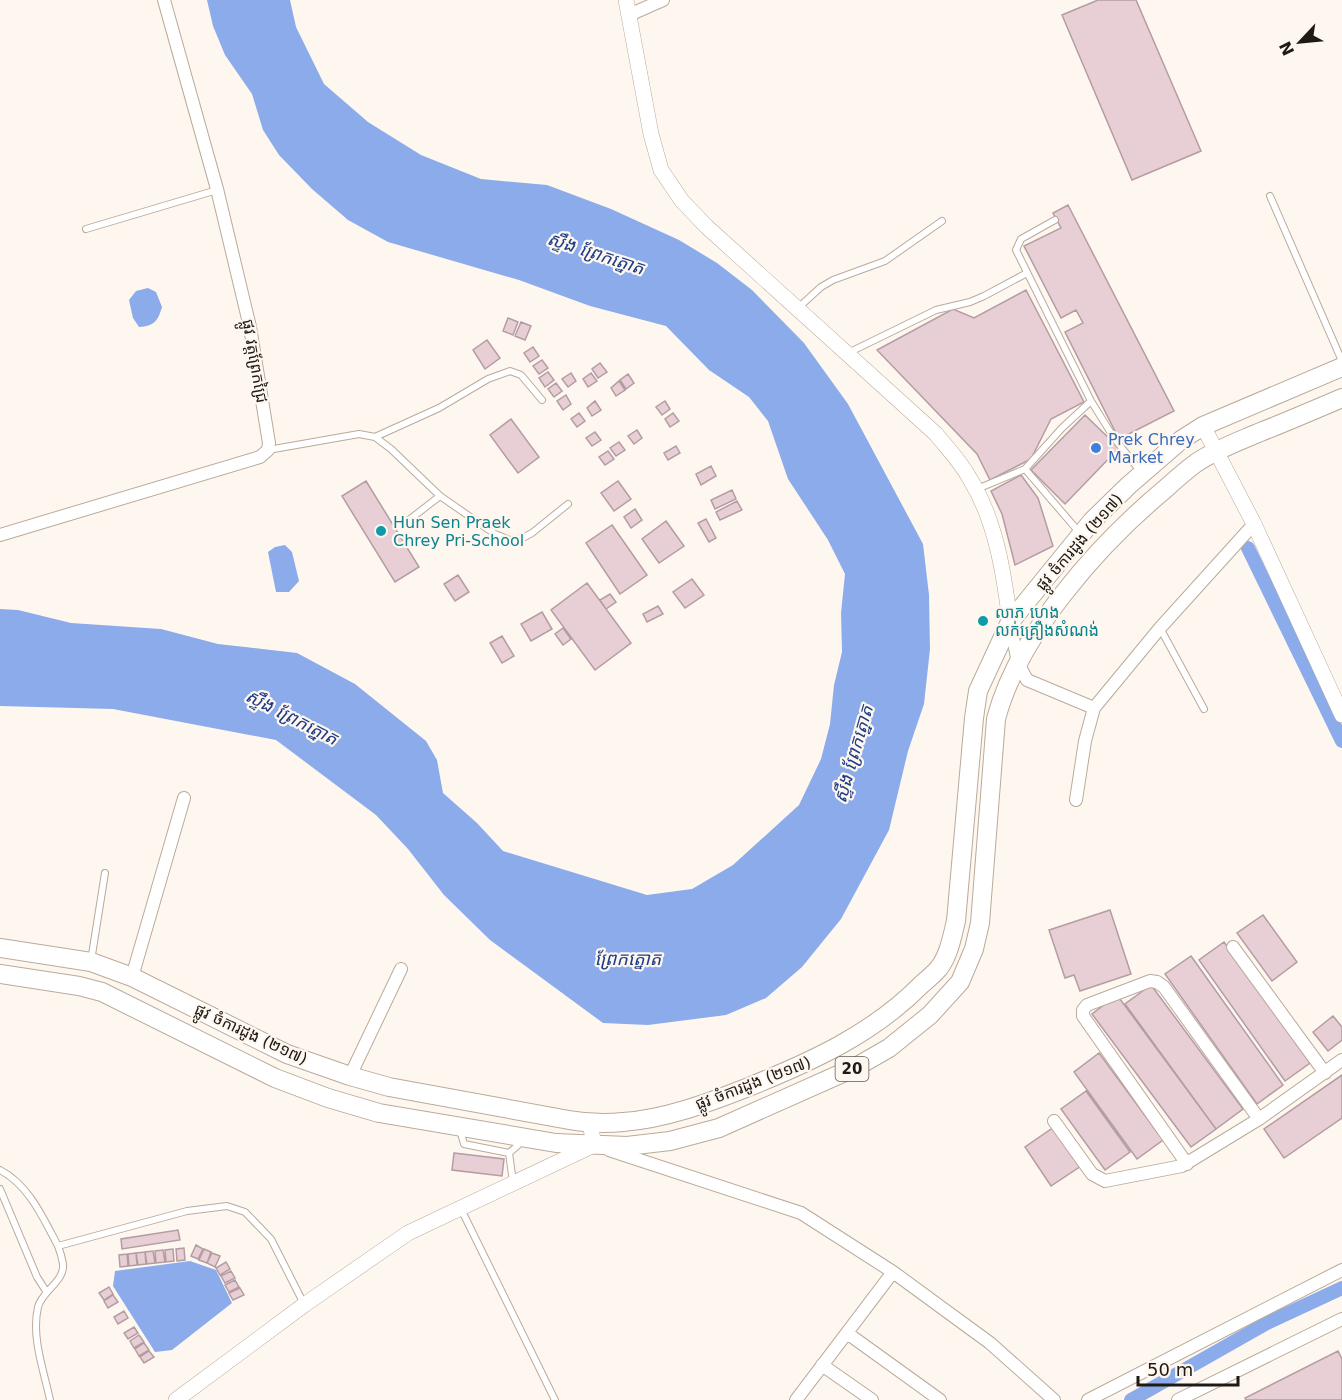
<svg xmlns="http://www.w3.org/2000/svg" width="1342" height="1400" viewBox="0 0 1342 1400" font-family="'DejaVu Sans','Noto Sans Khmer',sans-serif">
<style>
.water{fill:#8babea}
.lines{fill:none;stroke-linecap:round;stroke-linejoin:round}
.canal{stroke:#8babea;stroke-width:14}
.building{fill:#e7cfd5;stroke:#b49ca3;stroke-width:1.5}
.service-casing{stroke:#baaa9a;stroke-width:8}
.minor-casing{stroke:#baaa9a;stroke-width:14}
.tertiary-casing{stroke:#baaa9a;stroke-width:16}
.primary-casing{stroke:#baaa9a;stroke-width:20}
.service{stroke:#fff;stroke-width:6}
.minor{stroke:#fff;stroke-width:12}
.tertiary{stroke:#fff;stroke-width:15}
.primary{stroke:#fff;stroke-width:18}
.shop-dot{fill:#3f7fe0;stroke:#fef7f0;stroke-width:2}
.culture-dot{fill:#0f9aa8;stroke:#fef7f0;stroke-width:2}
.labels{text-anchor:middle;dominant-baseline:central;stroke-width:4.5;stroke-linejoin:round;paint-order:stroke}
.shield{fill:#fef7f0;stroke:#635c56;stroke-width:1.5}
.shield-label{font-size:15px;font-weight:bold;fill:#201a14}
.street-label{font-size:16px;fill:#201a14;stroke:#fef7f0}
.shop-label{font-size:16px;fill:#366cbe;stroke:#fef7f0;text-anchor:start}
.culture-label{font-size:16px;fill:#0d838f;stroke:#fef7f0;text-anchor:start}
.water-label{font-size:18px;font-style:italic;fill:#1e3e87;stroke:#fef7f0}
</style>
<rect width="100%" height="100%" fill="#fef7f0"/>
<path class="water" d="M207,0H290L296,27L324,84L368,122L421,155L481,179L547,185L611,209L679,240L717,263L752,290L804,343L848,404L923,544L929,595L930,649L924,704L908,751L889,830L841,919L802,967L766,998L726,1015L648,1025L603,1023L490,940L444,895L408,849L376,815L276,740L113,709L0,706V609L18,610L71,623L161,629L218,644L297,653L355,684L426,741L437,760L443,793L477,823L503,851L647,895L692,889L733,865L799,805L821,759L830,724L834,685L842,652L841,613L845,574L828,540L788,479L768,421L749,397L709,370L666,326L590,306L519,280L388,242L348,220L312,189L279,155L263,130L252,94L225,55L213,26Z
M148,288L156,292L162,307C158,321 154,326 139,327L133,318L129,300L136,291Z
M285,545L292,552L299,581L289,592H276L268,552L275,547Z
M190,1261L216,1270L232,1303L172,1350L155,1352L113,1286L115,1271Z"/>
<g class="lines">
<path class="canal" d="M1248,548L1342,741
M1131,1400L1267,1323L1342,1288"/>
</g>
<path class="building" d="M1098,0H1136L1201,151L1132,180L1062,15Z
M1068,205L1174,411L1119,439L1065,332L1083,323L1076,310L1061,318L1024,246L1061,228L1053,213Z
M1026,290L1084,402L1051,419L1031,459L990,480L977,454L877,350L953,309L974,318Z
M508,318L518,322L513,335L503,331Z
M521,322L531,326L525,340L515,336Z
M487,340L500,358L485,369L473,350Z
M533,347L539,356L530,362L524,353Z
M542,360L548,368L539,374L533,366Z
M600,363L607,372L598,378L592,369Z
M548,372L554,380L545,387L539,378Z
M571,373L576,381L568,387L562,379Z
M591,373L597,381L588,387L583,379Z
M628,374L634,383L626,389L620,380Z
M619,381L625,390L616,396L611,388Z
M556,383L562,391L554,397L548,389Z
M566,395L571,404L563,410L557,401Z
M595,401L601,410L592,416L587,408Z
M665,401L670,409L662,415L656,407Z
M579,413L585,421L577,427L571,419Z
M673,413L679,421L670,427L665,419Z
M1085,415L1119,448L1065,504L1031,470Z
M511,419L539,457L518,473L490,435Z
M637,430L642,438L634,444L628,436Z
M595,432L601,440L592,446L586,438Z
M619,442L625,450L616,456L610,448Z
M676,446L680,453L668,460L664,453Z
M608,451L614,459L605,465L599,457Z
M711,466L716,476L701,485L696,474Z
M1021,475L1038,498L1053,546L1015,565L1002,514L991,491Z
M366,481L419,567L395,582L342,496Z
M618,481L631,499L614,511L601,493Z
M732,490L736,499L715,509L711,500Z
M737,501L742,510L720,520L716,512Z
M635,509L642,520L631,528L624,517Z
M706,519L716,538L709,542L698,523Z
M666,521L684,546L659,563L642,539Z
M612,525L647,575L620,594L586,543Z
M458,575L469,592L455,601L444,584Z
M692,579L704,595L685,608L673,592Z
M587,583L631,643L595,670L551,610Z
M610,594L616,602L606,609L600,600Z
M658,606L663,614L647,622L643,614Z
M542,612L552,629L531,641L521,624Z
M563,628L571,639L563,645L555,634Z
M502,636L514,656L502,663L490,643Z
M1110,910L1131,974L1080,991L1074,975L1065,978L1049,930Z
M1263,915L1297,962L1272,981L1237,933Z
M1224,942L1310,1063L1285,1081L1199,960Z
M1191,956L1283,1085L1257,1104L1165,974Z
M1151,985L1243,1109L1216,1129L1125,1004Z
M1117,995L1216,1129L1191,1147L1092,1014Z
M1333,1016L1342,1027V1040L1328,1051L1313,1032Z
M1099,1053L1163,1140L1137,1159L1074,1072Z
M1342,1075V1118L1284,1158L1264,1129Z
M1086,1091L1130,1152L1105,1170L1061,1109Z
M1054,1127L1081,1166L1051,1186L1025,1147Z
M454,1153L504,1159L502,1176L452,1170Z
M178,1230L180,1240L122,1249L121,1239Z
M196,1245L203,1249L198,1259L191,1256Z
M184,1248L185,1260L177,1261L176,1249Z
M173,1249L174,1261L166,1262L165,1250Z
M204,1249L211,1252L207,1263L199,1260Z
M163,1250L165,1262L156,1263L155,1251Z
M153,1251L155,1263L147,1264L145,1252Z
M145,1252L146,1264L138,1265L136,1253Z
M136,1253L137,1265L129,1266L128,1254Z
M212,1253L220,1256L215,1267L207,1263Z
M127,1254L128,1266L120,1267L119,1255Z
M226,1262L230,1269L220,1275L216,1268Z
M231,1271L235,1278L225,1283L221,1276Z
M235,1280L239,1287L229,1292L225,1285Z
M109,1287L113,1294L104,1300L99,1293Z
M240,1288L244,1295L233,1300L229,1293Z
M113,1295L118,1302L108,1308L104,1301Z
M124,1311L128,1318L118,1324L114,1317Z
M134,1327L138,1333L128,1339L124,1333Z
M139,1335L144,1342L134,1348L130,1341Z
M144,1343L149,1350L139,1356L135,1349Z
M149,1351L154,1357L144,1363L140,1357Z
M1338,1351L1342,1359V1400H1246L1245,1398Z"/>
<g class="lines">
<g class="service-casing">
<path id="service" d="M1270,196L1342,361
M1055,220L1021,239L1016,250L1091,401L1114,438L1140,471
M86,229L217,190
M798,308L821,287L833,280L885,261L942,221
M848,353L936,310L970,302L984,296L1027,273
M375,437L439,408L488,379L510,371L521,375L542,400
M268,450L359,434L375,437L391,449L440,496L495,534L515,542L532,533L568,504
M1025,469L1079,532
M977,489L1025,469L1062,428L1091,401
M405,523L440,496
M1160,628L1204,709
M91,961L105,873
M460,1130L464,1144L509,1153L524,1140
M509,1153L513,1182
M0,1170C29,1185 43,1218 58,1246L187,1211L227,1206L245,1212L271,1239L304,1304
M0,1189L37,1277L46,1291
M461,1209L555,1400
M50,1400C44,1371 31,1337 38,1307C42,1291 65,1281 63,1264C62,1258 60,1251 58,1246"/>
</g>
<g class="minor-casing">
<path id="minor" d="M629,15L663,0
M0,535L260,457L268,450L269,443L250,327L217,189L164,0
M1010,622L1018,663L1027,680L1094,708
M1076,800L1085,741L1094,708L1160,628L1254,524
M1233,947L1325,1073
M132,977L184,798
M350,1076L401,969
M1054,1121L1092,1174L1105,1181L1182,1166L1259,1119L1342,1060
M609,1150L801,1213L893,1272L990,1343L1054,1400
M1187,1164L1083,1016V1010L1087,1005L1150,981L1157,982L1164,987L1259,1119
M847,1333L940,1400
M822,1365L872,1400
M796,1400L893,1272
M1088,1400L1342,1270
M1178,1400L1342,1319"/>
</g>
<g class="tertiary-casing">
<path id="tertiary" d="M626,0L651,134L661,170L682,201L707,227L936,434C948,449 961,462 970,479C996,521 1004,574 1010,622
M1203,426L1254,524L1342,715
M176,1400L304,1305L408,1233L594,1145L590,1123"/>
</g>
<g class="primary-casing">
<path id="primary" d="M0,948L91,962L132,977L287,1054L350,1076L389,1087L569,1120C587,1123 605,1124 623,1122C665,1119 708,1103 746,1088C811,1062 873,1034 922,984C928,979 934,974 939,968C949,955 952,937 956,921L974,718L978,691L1010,622L1092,521L1129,485L1181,440L1203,426L1342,367
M0,974L79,986L102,992L275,1078L328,1098L379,1113L556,1143L627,1146L670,1141L719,1128L856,1067L889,1048L930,1015L960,982L974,949L980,923L996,719C1018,635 1098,545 1164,490C1174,481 1185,471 1196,463C1215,450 1237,442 1258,433C1286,422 1314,410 1342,398"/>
</g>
<use href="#service" class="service"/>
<use href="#minor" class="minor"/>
<use href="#tertiary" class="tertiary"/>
<use href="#primary" class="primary"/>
</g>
<circle class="shop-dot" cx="1096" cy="448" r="6"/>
<g class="culture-dot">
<circle cx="381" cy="531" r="6"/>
<circle cx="983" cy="621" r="6"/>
</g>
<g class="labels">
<rect class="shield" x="835.5" y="1057" width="33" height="24" rx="4.5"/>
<g class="shield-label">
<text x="852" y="1069">20</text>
</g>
<g class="street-label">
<text transform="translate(255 361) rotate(80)">ផ្លូវ វត្តព្រែកជ្រៃ</text>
<text transform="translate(1079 542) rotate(-49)">ផ្លូវ ចំការដូង (២១៧)</text>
<text transform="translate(251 1034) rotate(25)">ផ្លូវ ចំការដូង (២១៧)</text>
<text transform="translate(753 1083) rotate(-21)">ផ្លូវ ចំការដូង (២១៧)</text>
</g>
<g class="shop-label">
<text x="1108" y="439">Prek Chrey<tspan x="1108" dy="18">Market</tspan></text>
</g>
<g class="culture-label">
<text x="393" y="522">Hun Sen Praek<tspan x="393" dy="18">Chrey Pri-School</tspan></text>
<text x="995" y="612">លាភ ហេង<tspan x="995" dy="18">លក់គ្រឿងសំណង់</tspan></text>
</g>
<g class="water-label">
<text transform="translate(596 253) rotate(18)">ស្ទឹង ព្រែកត្នោត</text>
<text transform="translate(292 717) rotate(27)">ស្ទឹង ព្រែកត្នោត</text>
<text transform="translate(853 754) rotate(-74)">ស្ទឹង ព្រែកត្នោត</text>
<text x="628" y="958">ព្រែកត្នោត</text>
</g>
</g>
<g transform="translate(1300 42) rotate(244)" stroke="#fef7f0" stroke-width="4.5" paint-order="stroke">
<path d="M0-4.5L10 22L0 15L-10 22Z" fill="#201a14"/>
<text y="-9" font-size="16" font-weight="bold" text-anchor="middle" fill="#201a14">N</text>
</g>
<path d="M1138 1376v9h100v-9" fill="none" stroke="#201a14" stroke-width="3"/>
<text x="1147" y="1376" font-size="18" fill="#201a14" stroke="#fef7f0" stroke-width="4.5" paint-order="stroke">50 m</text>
</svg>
